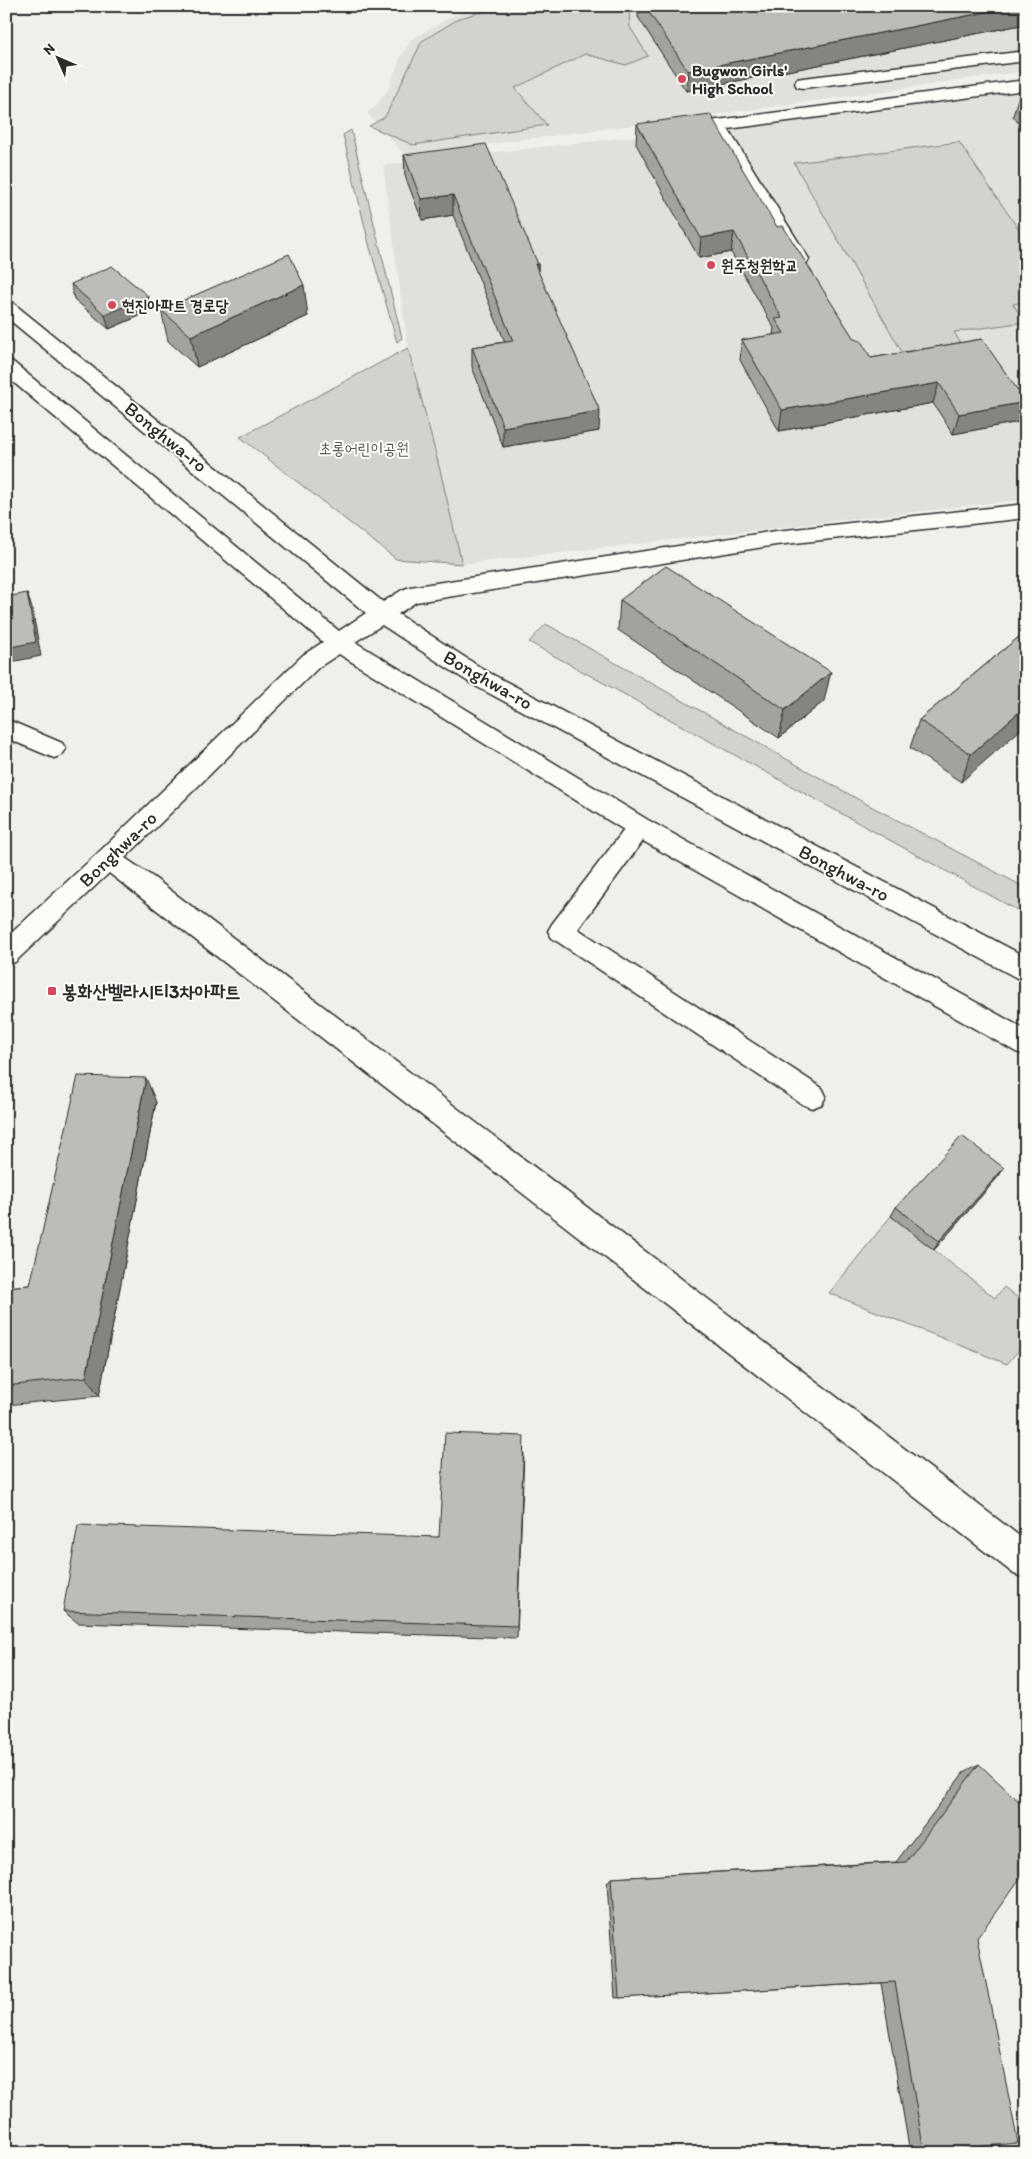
<svg xmlns="http://www.w3.org/2000/svg" width="1032" height="2159" viewBox="0 0 1032 2159" font-family="Itim,'Poor Story',sans-serif">
<style>
.built{fill:#e1e0dc}
.green{fill:#d3d2cf;stroke:#7f7e7d}
.lines{fill:none;stroke-linecap:round;stroke-linejoin:round}
.minor-casing{stroke:#2b2b2b;stroke-width:3}
.minor{fill:#fdfcf7;fill-rule:evenodd}
.wall{fill:#a3a29e;stroke:#2b2b2b}
.shaded-wall{fill:#848481;stroke:#2b2b2b}
.building{fill:#bdbcb8;stroke:#2b2b2b}
.poi-dot{fill:#d1495b;stroke:#fdfcf7;stroke-width:2}
.labels{text-anchor:middle;dominant-baseline:central;stroke-width:4;stroke-linejoin:round;paint-order:stroke}
.far-poi-label{font-size:16px;font-weight:bold;fill:#2b2b2b;stroke:#fdfcf7;text-anchor:start}
.far-park-label{font-size:16px;fill:#555554;stroke:#fdfcf7}
.street-label{font-size:19px;fill:#2b2b2b;stroke:#fdfcf7}
.poi-label{font-size:19px;font-weight:bold;fill:#2b2b2b;stroke:#fdfcf7;text-anchor:start}
</style>
<rect width="100%" height="100%" fill="#f0efeb"/>
<filter id="ink" filterUnits="userSpaceOnUse"><feTurbulence type="fractalNoise" baseFrequency=".02" numOctaves="2"/><feDisplacementMap in="SourceGraphic" scale="10" xChannelSelector="R" yChannelSelector="G"/><feConvolveMatrix kernelMatrix="1 2 1 2 8 2 1 2 1" color-interpolation-filters="sRGB"/></filter>
<g filter="url(#ink)">
<path class="built" d="M480,6H1026V71L785,105L405,155L367,113L376,106L390,86L400,58L412,39L453,16Z
M1026,92V499L462,564L440,470L408,348L383,165Z"/>
<path class="green" d="M502,6H629L630,27L648,56L626,65L585,54L515,88L547,125L413,145L369,126L385,117L422,41L460,18Z
M351,130L402,338L397,342L369,244L343,135Z
M959,142L1026,240V302L1013,304L1025,322L954,332L961,344L902,352L794,163Z
M408,348L440,470L462,564L396,559L240,437Z
M546,624L863,802L1026,888V915L529,642Z
M891,1216L995,1298L1004,1287L1026,1304V1342L1007,1364L829,1293Z"/>
<g class="lines">
<g class="minor-casing">
<path id="minor" d="M1026,51V61L803,88L797,87L795,83L797,79L803,78Z
M1026,80V90L728,129L809,259L807,263L800,265L793,263L791,259L708,125L711,121L717,120Z
M6,301L13,303L383,602L402,590L410,587L776,531L1026,504V518L776,545L416,602L398,614L486,671L1026,957V981L1017,978L470,683L382,625L355,642L648,820L1026,1030V1055L1016,1052L643,841L578,929L822,1088L826,1096L822,1104L812,1108L802,1104L552,938L548,931L552,924L624,830L339,654L319,667L125,858L153,877L1026,1541V1578L1014,1574L109,873L15,962L6,965V938L99,852L303,655L323,642L6,376V360L13,362L339,631L366,613L6,317Z
M6,719L62,743L66,749L62,755L54,758L6,738Z"/>
</g>
<use href="#minor" class="minor"/>
</g>
<path class="wall" d="M638,6H1026V24L686,91L638,17Z
M1019,95H1026V133L1013,116Z
M637,124L777,227L854,339L871,358L982,339L1019,422L953,434L933,403L779,431L740,360L742,340L773,335L774,328L731,252L699,258L636,144Z
M404,155L538,264V272L599,431L503,447L472,367V347L505,342L453,215L422,220L405,176Z
M71,284L151,311L109,329L74,299Z
M161,310L308,316L197,367L168,341Z
M620,600L824,701L779,738L618,630Z
M1026,631L961,782L910,748L919,720Z
M156,1102L99,1396L6,1405V1287L30,1285Z
M1004,1168L998,1177L934,1250L891,1216L896,1207Z
M524,1453L517,1638L78,1623L63,1611L439,1537Z
M979,1764L977,1938L924,2152L909,2147L881,1983L615,1998L607,1883L611,1878L896,1862L964,1772Z"/>
<path class="shaded-wall" d="M1017,6H1026V24L686,91L688,71Z
M453,195V215L422,220L421,199Z
M734,232L731,252L699,258L701,238Z
M535,264H538V285Z
M304,285L308,316L197,367L191,336Z
M148,296L151,311L109,329L105,315Z
M939,383L933,403L779,431L782,410Z
M1026,402L1019,422L953,434L959,414Z
M600,411L599,431L503,447V427Z
M27,593L32,608L41,656L6,663V648Z
M831,672L824,701L779,738L785,710Z
M1026,706V725L961,782L971,754Z
M146,1078L156,1102L99,1396L86,1377Z
M1004,1168L998,1177L934,1250L939,1241Z"/>
<path class="building" d="M645,6H1017L688,71Z
M1019,95H1026V105Z
M710,114L777,227L783,226L854,339L861,341L871,358L982,339L1026,402L959,414L939,383L782,410L742,340L784,333L775,319L782,318L734,232L701,238L637,124Z
M486,144L538,264H535L600,411L503,427L472,347L513,341L453,195L421,199L404,155Z
M289,254L304,285L191,336L161,310Z
M112,266L148,296L105,315L71,284Z
M666,566L831,672L785,710L620,600Z
M27,593L36,642L6,648V597Z
M1026,631V706L971,754L919,720Z
M78,1076L146,1078L86,1377L6,1386V1287L30,1285Z
M962,1136L1004,1168L939,1241L896,1207Z
M445,1433L524,1436L517,1626L63,1611L78,1525L439,1537Z
M979,1764L1026,1808V1870L977,1938L1018,2143L924,2152L895,1982L619,1998L611,1878L906,1862Z"/>
</g>
<g class="poi-dot">
<circle cx="682" cy="79" r="5"/>
<circle cx="711" cy="265" r="5"/>
<circle cx="112" cy="305" r="5"/>
<rect x="47" y="986" width="10" height="10" rx="2.5"/>
</g>
<g class="labels">
<g class="far-poi-label">
<text x="692" y="70">Bugwon Girls'<tspan x="692" dy="18">High School</tspan></text>
<text x="721" y="265">원주청원학교</text>
<text x="122" y="305">현진아파트 경로당</text>
</g>
<g class="far-park-label">
<text x="364" y="448">초롱어린이공원</text>
</g>
<g class="street-label">
<text transform="translate(166 437) rotate(39)">Bonghwa-ro</text>
<text transform="translate(488 680) rotate(30)">Bonghwa-ro</text>
<text transform="translate(118 849) rotate(-44)">Bonghwa-ro</text>
<text transform="translate(844 873) rotate(28)">Bonghwa-ro</text>
</g>
<g class="poi-label">
<text x="62" y="991">봉화산벨라시티3차아파트</text>
</g>
</g>
<rect width="1032" height="2159" fill="none" stroke="#fdfcf7" stroke-width="25"/>
<rect x="12" y="12" width="1007" height="2134" fill="none" stroke="#2b2b2b" stroke-width="2" filter="url(#ink)"/>
<g transform="translate(58 58) rotate(315)" stroke="#fdfcf7" stroke-width="4" paint-order="stroke">
<path d="M0-4L9 19L0 12L-9 19Z" fill="#2b2b2b"/>
<text y="-8" font-size="14" font-weight="bold" text-anchor="middle" fill="#2b2b2b">N</text>
</g>
</svg>
